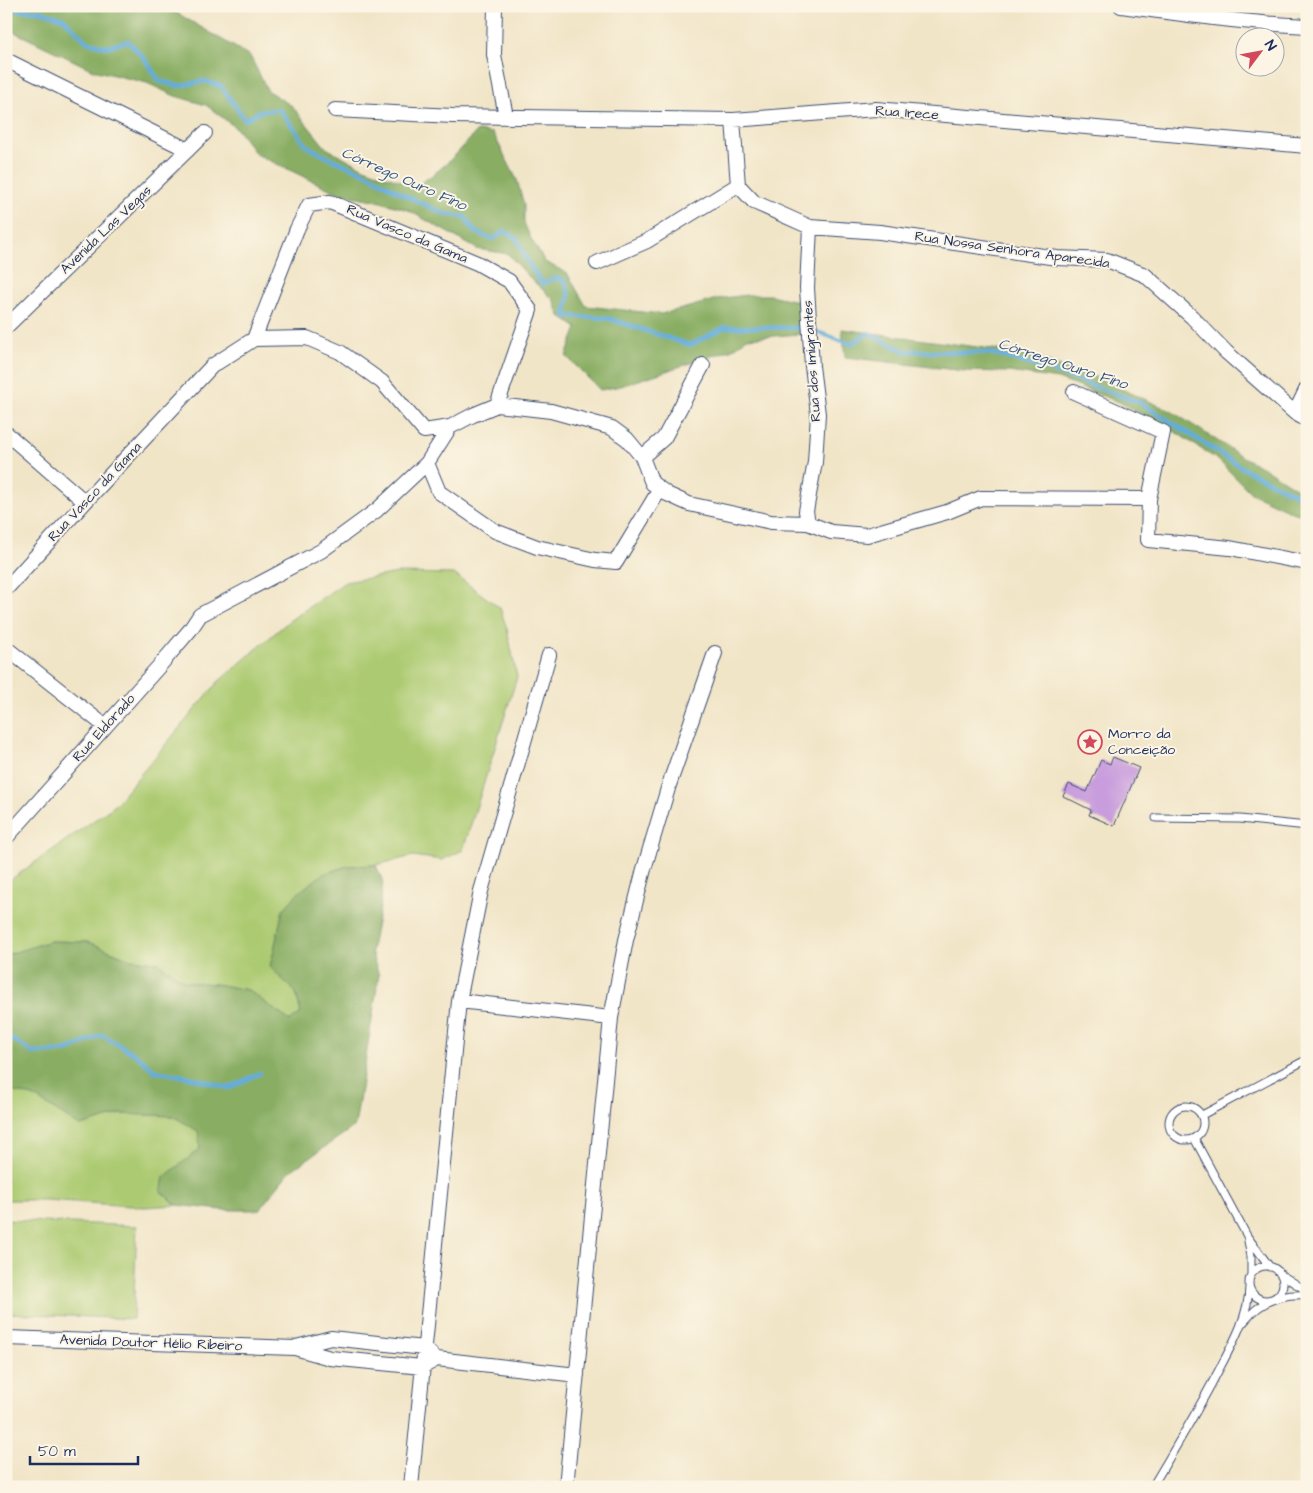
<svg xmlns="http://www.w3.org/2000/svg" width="1313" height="1493" viewBox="0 0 1313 1493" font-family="'Architects Daughter',sans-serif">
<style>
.green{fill:#acca71;stroke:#647c68}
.forest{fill:#89ae63;stroke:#526e60}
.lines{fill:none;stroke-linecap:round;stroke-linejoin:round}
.stream{stroke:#64addc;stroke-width:4.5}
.building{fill:#c89cdd}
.lane-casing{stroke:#3b4a6e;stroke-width:9}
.street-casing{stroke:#3b4a6e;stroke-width:16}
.lane{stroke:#fff;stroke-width:7}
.street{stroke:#fff;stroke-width:14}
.labels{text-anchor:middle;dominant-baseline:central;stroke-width:4;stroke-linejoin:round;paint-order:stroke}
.street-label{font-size:14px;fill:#1b2f5e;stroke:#fcf5e5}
.poi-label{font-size:14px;fill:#1b2f5e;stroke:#fcf5e5;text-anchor:start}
.water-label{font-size:15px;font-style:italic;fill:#315584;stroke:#fcf5e5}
</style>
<rect width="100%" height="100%" fill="#fcf5e5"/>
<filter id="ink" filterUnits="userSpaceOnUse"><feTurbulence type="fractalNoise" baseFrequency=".02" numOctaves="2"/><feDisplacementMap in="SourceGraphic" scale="10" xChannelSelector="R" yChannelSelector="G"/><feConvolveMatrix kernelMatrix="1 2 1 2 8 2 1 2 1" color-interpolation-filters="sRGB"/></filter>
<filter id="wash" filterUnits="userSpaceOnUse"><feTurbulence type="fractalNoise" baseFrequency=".0096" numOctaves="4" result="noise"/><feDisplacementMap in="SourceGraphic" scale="20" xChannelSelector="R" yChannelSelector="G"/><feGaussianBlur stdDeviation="1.12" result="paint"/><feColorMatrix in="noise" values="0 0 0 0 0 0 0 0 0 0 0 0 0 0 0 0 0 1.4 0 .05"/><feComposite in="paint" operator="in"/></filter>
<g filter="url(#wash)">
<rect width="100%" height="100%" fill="#f1e5c7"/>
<path class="green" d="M398,573L454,574L500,608L507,629L517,677L463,850L442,860L413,856L376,865L347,866L283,910L270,967L296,993L301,1013L290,1021L248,990L215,984L186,982L157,962L130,959L88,942L51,941L6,955V883L114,806L218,682L289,621L345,582Z
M6,1090L33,1096L80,1126L121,1114L173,1116L199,1131L200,1150L161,1192L177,1205L144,1207L47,1200H6Z
M6,1220L137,1226L133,1319L6,1313Z"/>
<path class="forest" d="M6,6H165L250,56L268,91L292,106L326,148L364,168L415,186C441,172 458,153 477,131L493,133L517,180L524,205V223L531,239L545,262L567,273L586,306L661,314L682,309L717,299L747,295H770L797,301L802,334L747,338L733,349L621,386L600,390L566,356L577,328L560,316L553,299L531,279L508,254L477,249L408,210L374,200L340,194L256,154L236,128L206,105L175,96L147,83L93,70L6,28Z
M842,329L1022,353L1064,368L1095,377L1171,411L1241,456L1269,471L1307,495V516L1292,512L1251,493L1218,460L1177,433L1119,402L1058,379L1009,372L965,371L845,357Z
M376,865L383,882L380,908L371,952L379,975L355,1126L289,1172L259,1210H222L177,1205L161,1192L164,1177L200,1149L198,1131L173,1116L121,1114L80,1126L33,1096L6,1090V955L51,941L88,942L130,959L157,962L186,982L215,984L248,990L290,1021L301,1013L296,993L270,967L283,910L299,892L323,874L347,866Z"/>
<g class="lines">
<path class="stream" d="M8,6L12,10L40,11L63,18L86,41L106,47L128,41L144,58L159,81L179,86L204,81L221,86L245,120L260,111L280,110L307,146L327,157L369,175L404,195L445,214L465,217L475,232L493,239L505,231L517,239L526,259L542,284L555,278L565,281L569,295L565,316L607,318L690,345L725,327L806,328L851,344L868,333L904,351L990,353L1043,368L1141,403L1246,470L1307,500
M6,1035L33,1053L66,1051L102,1035L135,1054L155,1071L189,1077L229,1088L260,1073"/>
</g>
<g id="blocks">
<path class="building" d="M1113,757L1139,768L1114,826L1089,815L1091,810L1063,796L1069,784L1087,792L1101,760L1110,764Z"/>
</g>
</g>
<g filter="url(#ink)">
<use href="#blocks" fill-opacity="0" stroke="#3b4a6e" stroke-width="1"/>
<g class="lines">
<g class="lane-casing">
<path id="lane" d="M1156,818L1240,819L1307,826
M1169 1123a17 17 0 1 1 34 0a17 17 0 1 1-34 0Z
M1202,1115L1302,1062L1307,1061
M1194,1138L1247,1236L1270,1267
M1248,1241L1251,1256V1275
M1249 1283a17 17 0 1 1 34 0a17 17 0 1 1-34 0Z
M1280,1274L1307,1291
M1244,1322C1260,1301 1281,1293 1307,1295
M1152,1487C1173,1452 1193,1418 1212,1383C1227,1353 1249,1320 1249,1286"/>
</g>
<g class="street-casing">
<path id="street" d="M495,6L494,55L506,116
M1121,6C1182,14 1244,23 1307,26
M6,60L188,150
M335,110L453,116L733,120L876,109L1307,146
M733,120L738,185L754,202L810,227L880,232L1057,258L1107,260L1145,275L1192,317L1226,352L1295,413L1307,420
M597,263L647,241L738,185
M6,327L205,133
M254,339L297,229L309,205L330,202L477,263L509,281L530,310L497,405
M1074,392L1163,432L1149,499L1148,540L1230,548L1307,563
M1295,413L1307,388
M450,427L427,463L439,492L495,531L537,547L595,560L616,562L660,489
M6,433L85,502
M642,457L664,438L703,365
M808,523L806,511L815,462L818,414L812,366L807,288L810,227
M6,589L85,502L212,366L254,339L307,338L340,352L382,382L424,431L450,427L473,415L497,405L551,411L612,428L627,439L642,457L652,483L667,494L689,504L771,522L808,523L831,532L867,535L947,512L981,498L1149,499
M6,648L105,726
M6,838L161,664L190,630L200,615L321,551L377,510L427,463
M459,1001L611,1018
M6,1338L295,1348L330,1358L422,1367L437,1359L577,1375
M296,1347L331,1338L424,1348L431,1354
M411,1487L459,1001L481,891L549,655
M566,1487L611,1018L626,940L644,869L669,785L715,653"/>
</g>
<use href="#lane" class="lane"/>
<use href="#street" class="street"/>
</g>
</g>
<defs>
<g id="sight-ring" transform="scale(1.25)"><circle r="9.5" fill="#fcf5e5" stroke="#d1495b" stroke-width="1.5"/><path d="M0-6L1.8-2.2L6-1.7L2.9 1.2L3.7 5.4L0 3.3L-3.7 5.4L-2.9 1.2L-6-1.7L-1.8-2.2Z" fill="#d1495b"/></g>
</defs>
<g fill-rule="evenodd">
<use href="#sight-ring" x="1090" y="742"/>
</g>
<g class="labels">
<g class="street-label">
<text transform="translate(907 113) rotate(4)">Rua Irece</text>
<text transform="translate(106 230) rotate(-44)">Avenida Las Vegas</text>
<text transform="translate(407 234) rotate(23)">Rua Vasco da Gama</text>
<text transform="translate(1012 250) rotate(8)">Rua Nossa Senhora Aparecida</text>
<text transform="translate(812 361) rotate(-94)">Rua dos Imigrantes</text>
<text transform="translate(95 492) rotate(-47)">Rua Vasco da Gama</text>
<text transform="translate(104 728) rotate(-48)">Rua Eldorado</text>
<text transform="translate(151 1343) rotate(2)">Avenida Doutor Hélio Ribeiro</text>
</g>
<g class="poi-label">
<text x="1108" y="734">Morro da<tspan x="1108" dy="16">Conceição</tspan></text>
</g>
<g class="water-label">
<text transform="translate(404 179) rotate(24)">Córrego Ouro Fino</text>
<text transform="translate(1063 364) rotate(18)">Córrego Ouro Fino</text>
</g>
</g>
<rect width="1313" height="1493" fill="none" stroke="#fcf5e5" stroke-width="25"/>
<g transform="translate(1260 52) rotate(58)"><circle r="24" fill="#fcf5e5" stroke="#a2a6af"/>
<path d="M0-4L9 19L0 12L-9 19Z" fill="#d1495b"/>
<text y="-8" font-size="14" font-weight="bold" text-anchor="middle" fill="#1b2f5e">N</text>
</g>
<path d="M30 1456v8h108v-8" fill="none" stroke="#1b2f5e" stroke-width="2.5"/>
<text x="38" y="1456" font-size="15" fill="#1b2f5e" stroke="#fcf5e5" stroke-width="4" paint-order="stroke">50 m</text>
</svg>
